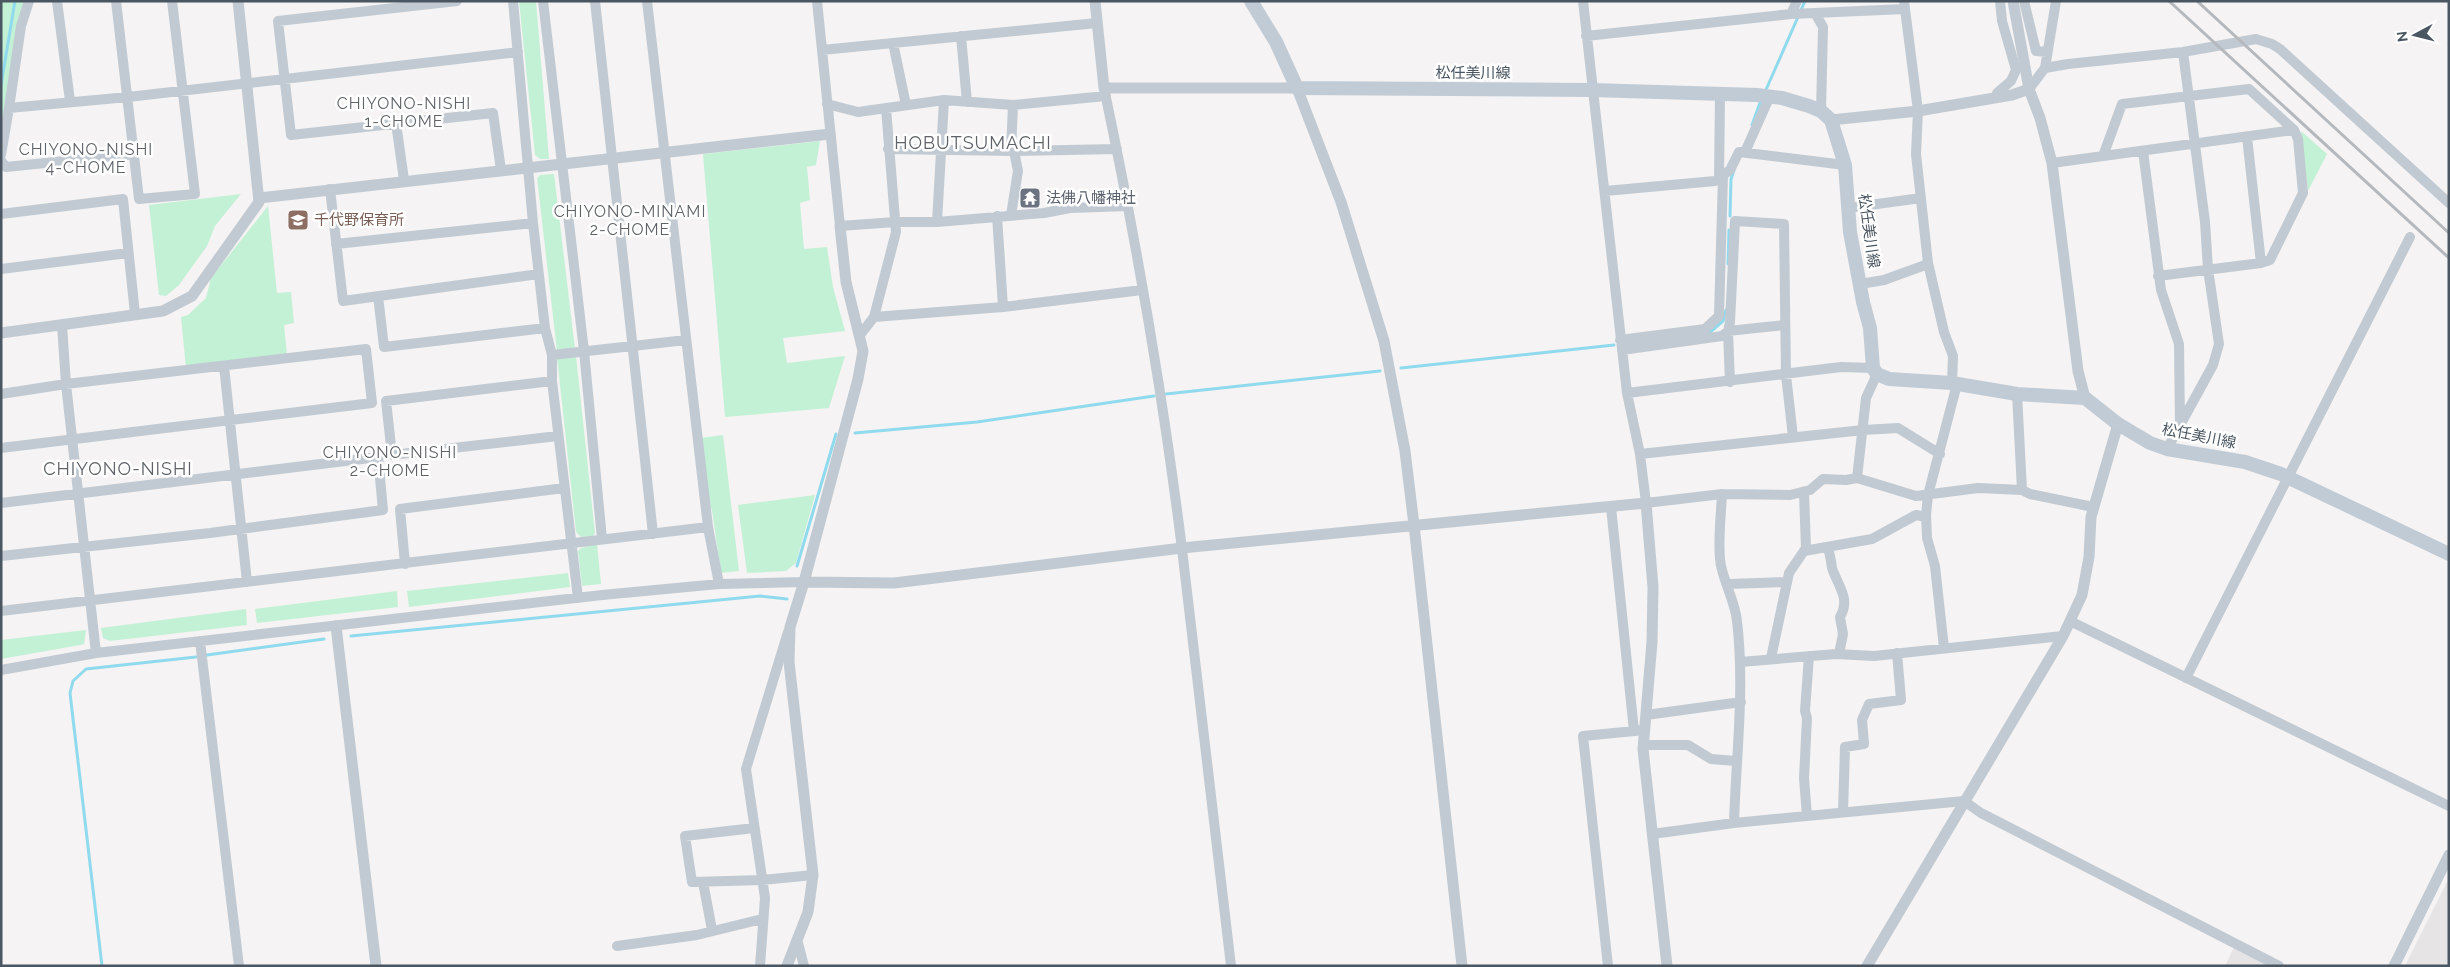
<svg xmlns="http://www.w3.org/2000/svg" width="2450" height="967" viewBox="0 0 2450 967" font-family="Raleway,'Noto Sans JP',sans-serif">
<style>
.education{fill:#e6e4e5}
.green{fill:#c3f1d5}
.lines{fill:none;stroke-linecap:round;stroke-linejoin:round}
.stream{stroke:#90daee;stroke-width:3}
.minor{stroke:#c1cad2;stroke-width:10}
.tertiary{stroke:#c1cad2;stroke-width:11}
.secondary{stroke:#c1cbd6;stroke-width:14}
.rail{stroke:#b5b8bd;stroke-width:3}
.labels{text-anchor:middle;dominant-baseline:central;stroke-width:5;stroke-linejoin:round;paint-order:stroke}
.street-label{font-size:15px;fill:#4a5661;stroke:#fff}
.worship-label{font-size:15px;fill:#5b616d;stroke:#fff;text-anchor:start}
.education-label{font-size:15px;fill:#785e54;stroke:#fff;text-anchor:start}
.neighbourhood-label{font-size:16px;letter-spacing:1px;fill:#5f6368;stroke:#fff}
.quarter-label{font-size:18px;letter-spacing:1px;fill:#5f6368;stroke:#fff}
</style>
<rect width="100%" height="100%" fill="#f5f3f3"/>
<path class="education" d="M2449,878V966H2405Z
M2234,947L2271,966H2225Z"/>
<path class="green" d="M1,1H24L1,127Z
M519,1H536L549,159H540L535,155Z
M2301,131L2327,154L2308,191Z
M820,141L816,165L807,167L810,200L800,203L804,249L827,247L833,287L845,331L783,338L787,363L845,356L829,408L725,417L703,154Z
M554,174L575,349L557,351L537,178L540,175Z
M241,194L215,226L207,246L179,285L166,296L159,295L149,205Z
M268,206L277,293L291,292L294,323L284,325L287,355L186,368L181,317L188,315L206,298L211,278Z
M576,356L595,533L593,536L581,537L576,532L557,357Z
M723,435L739,571L721,573L712,510L707,501L700,438Z
M815,495L796,563L786,571L747,573L738,505Z
M597,544L601,584L582,586L578,551L581,548Z
M568,573L570,587L409,607L407,591Z
M397,591L398,607L257,623L255,609Z
M246,609L247,625L110,641L103,638L101,628Z
M86,630L84,644L80,645L1,659V640Z"/>
<g class="lines">
<path class="stream" d="M1,85L15,1
M1765,92L1805,1
M1752,125L1761,100
M1730,216L1731,179L1734,170
M1728,264L1729,230
M1708,334L1723,321L1726,310
M1401,368L1614,345
M1166,394L1380,371
M855,433L977,422L1154,396
M797,566L836,434
M351,636L760,596L787,599
M207,655L324,639
M102,966L70,693L73,681L86,669L196,657"/>
<path class="minor" d="M29,1L21,26L9,108L128,97L518,52
M57,1L70,101
M116,1L139,199L195,194L172,1
M457,1L278,21L291,135L493,113L501,170
M513,1L533,223L545,328L552,355V381L578,598
M543,1L584,351L602,539
M595,1L653,534
M647,1L708,527L719,584
M817,1L840,226L895,222H937L1044,213L1070,208L1128,206
M1583,1L1627,393L1640,454L1646,503L1722,494L1790,495L1810,490L1823,479L1846,480L1857,478L1916,496L1978,488L2022,490L2030,494L2093,507
M1904,1L1918,111L1916,154L1928,263L1944,332L1953,356L1952,383
M2024,1L2036,51L2047,52
M1815,13L1823,27L1821,111
M1791,14L1905,9
M961,36L967,102
M1586,36L1791,14L1797,1
M893,43L906,105
M822,50L1097,23
M2045,68L2068,64L2183,52L2256,39L2272,44L2280,49L2449,203
M1104,88C1136,240 1163,395 1182,549C1199,688 1214,827 1231,966
M2029,89L2045,68L2056,1
M1997,97V93L2011,81L2016,70L2002,21L2000,1
M827,104L858,112L944,100L1013,105L1106,96
M396,123L404,180
M2247,137L2261,263
M888,149L1014,151L1117,149
M1011,151L1013,105
M2143,151L2161,290L2179,344L2180,425
M1745,152L1770,96
M1,155L9,108
M2103,156L2122,104L2249,89L2294,130L2298,139L2303,193L2270,260L2261,263L2158,276
M1,161L6,167L133,154
M2052,163L2294,130
M1719,178L1720,95
M330,189L343,301L539,274
M1605,191L1715,181L1730,170L1739,152L1845,165
M1848,208L1921,198
M1,214L123,199L135,314
M1011,215L1018,171L1014,151
M997,216L1003,307
M937,222L944,100
M336,244L533,223
M1,269L128,253
M1860,284L1884,280L1928,264
M378,296L384,347L545,328
M874,317L1003,307L1142,290
M62,325L66,384L96,653
M860,335L874,317L896,232L886,108
M1620,340L1705,329L1719,316L1723,175
M1622,350L1722,336L1728,331L1730,322L1735,221L1784,224L1786,375L1793,437
M552,355L686,340
M224,366L247,582
M552,381L386,401L392,455L558,436
M1730,382L1728,331L1784,325
M1627,393L1841,367L1873,368
M1,394L66,384L366,349L372,403L1,448
M2017,394L2022,490
M2167,449L2213,365L2219,344L2208,269L2205,222L2183,52
M1640,454L1863,430L1898,428L1940,454
M1857,478L1866,398L1877,374
M1722,494C1721,515 1718,538 1720,559C1721,577 1735,600 1737,621C1745,689 1736,756 1734,823
M1,503L378,457L383,510L210,533L1,556
M1611,507L1634,731
M1828,548C1830,554 1831,561 1832,568C1838,586 1851,599 1840,617L1843,634L1839,654
M1804,551L1872,539L1916,515L1926,517
M405,564L400,509L564,488
M1728,584L1787,582
M1,611L708,527
M2070,621L2449,806
M200,641L239,966
M1944,648L1935,566L1927,538L1926,515L1928,495L1957,384
M1771,658L1789,573L1806,548L1804,493
M1740,662L1836,654L1874,656L2063,636
M1,670L96,653L602,595L719,584L804,582
M2186,678L2410,237
M1646,715L1741,702
M1643,745H1688L1711,759L1736,761
M1843,812L1845,747L1864,744L1862,720L1869,704L1901,700L1897,653
M1807,816L1804,778L1807,718L1805,711L1809,656
M754,828L685,836L692,882L762,880L813,875
M1652,834L1734,823L1964,801L1981,813L2279,966
M703,882L712,930
M798,943L804,966
M617,946L697,935L762,919
M760,966L765,898L746,769L788,632
M1608,966L1583,736L1645,730"/>
<path class="tertiary" d="M1095,1L1104,88H1297L1341,202L1384,341L1405,451L1414,525L1462,966
M2013,1L2029,89L2040,118L2052,163L2078,371L2085,398
M1831,120L1918,111L2012,95L2029,89
M259,198L830,134
M840,226L846,282L863,351L858,379L804,582L894,583L1182,548L1646,503L1653,587L1652,642L1643,749L1667,966
M1,333L163,311L192,296L259,202L238,1
M336,626L376,966
M787,966L808,912L813,875L789,662L790,627L804,582
M1867,966L2063,636L2082,595L2089,557L2091,517L2118,424
M2394,966L2449,855"/>
<path class="secondary" d="M1251,1L1276,42L1297,88L1592,90L1757,95L1782,98L1809,106L1821,111L1831,120L1845,165L1850,232L1863,302L1870,328L1873,368L1877,374L1889,379L1952,383L2017,394L2085,398L2118,424L2150,443L2167,449L2245,462L2281,474L2449,554"/>
<path class="rail" d="M2169,1L2449,258
M2197,1L2449,233"/>
</g>
<defs>
<g id="temple-square" transform="scale(1.125)"><rect x="-9" y="-9" width="18" height="18" rx="4" fill="#6b7280" stroke="#fff"/><path d="M0-6L5-2H3V0L6.5 2.5H4V6H1.5V3h-3V6H-4V2.5H-6.5L-3 0V-2H-5Z" fill="#fff"/></g>
<g id="school-square" transform="scale(1.125)"><rect x="-9" y="-9" width="18" height="18" rx="4" fill="#8d6e63" stroke="#fff"/><path d="M0-5L7-2L0 1L-7-2ZM-4 1L0 2.5L4 1V4Q0 6-4 4Z" fill="#fff"/></g>
</defs>
<g fill-rule="evenodd">
<use href="#temple-square" x="1030" y="198"/>
<use href="#school-square" x="298" y="220"/>
</g>
<g class="labels">
<g class="street-label">
<text x="1473" y="73">松任美川線</text>
<text transform="translate(1869 231) rotate(82)">松任美川線</text>
<text transform="translate(2199 436) rotate(11)">松任美川線</text>
</g>
<g class="worship-label">
<text x="1046" y="198">法佛八幡神社</text>
</g>
<g class="education-label">
<text x="314" y="220">千代野保育所</text>
</g>
<g class="neighbourhood-label">
<text x="404" y="103">CHIYONO-NISHI<tspan x="404" dy="18">1-CHOME</tspan></text>
<text x="86" y="149">CHIYONO-NISHI<tspan x="86" dy="18">4-CHOME</tspan></text>
<text x="630" y="211">CHIYONO-MINAMI<tspan x="630" dy="18">2-CHOME</tspan></text>
<text x="390" y="452">CHIYONO-NISHI<tspan x="390" dy="18">2-CHOME</tspan></text>
</g>
<g class="quarter-label">
<text x="973" y="142">HOBUTSUMACHI</text>
<text x="118" y="468">CHIYONO-NISHI</text>
</g>
</g>
<rect width="2450" height="967" fill="none" stroke="#4a5661" stroke-width="5"/>
<g transform="translate(2415 35) rotate(263)" stroke="#ffffff" stroke-width="4" paint-order="stroke">
<path d="M0-4L9 19L0 12L-9 19Z" fill="#4a5661"/>
<text y="-8" font-size="14" font-weight="bold" text-anchor="middle" fill="#4a5661">N</text>
</g>
</svg>
